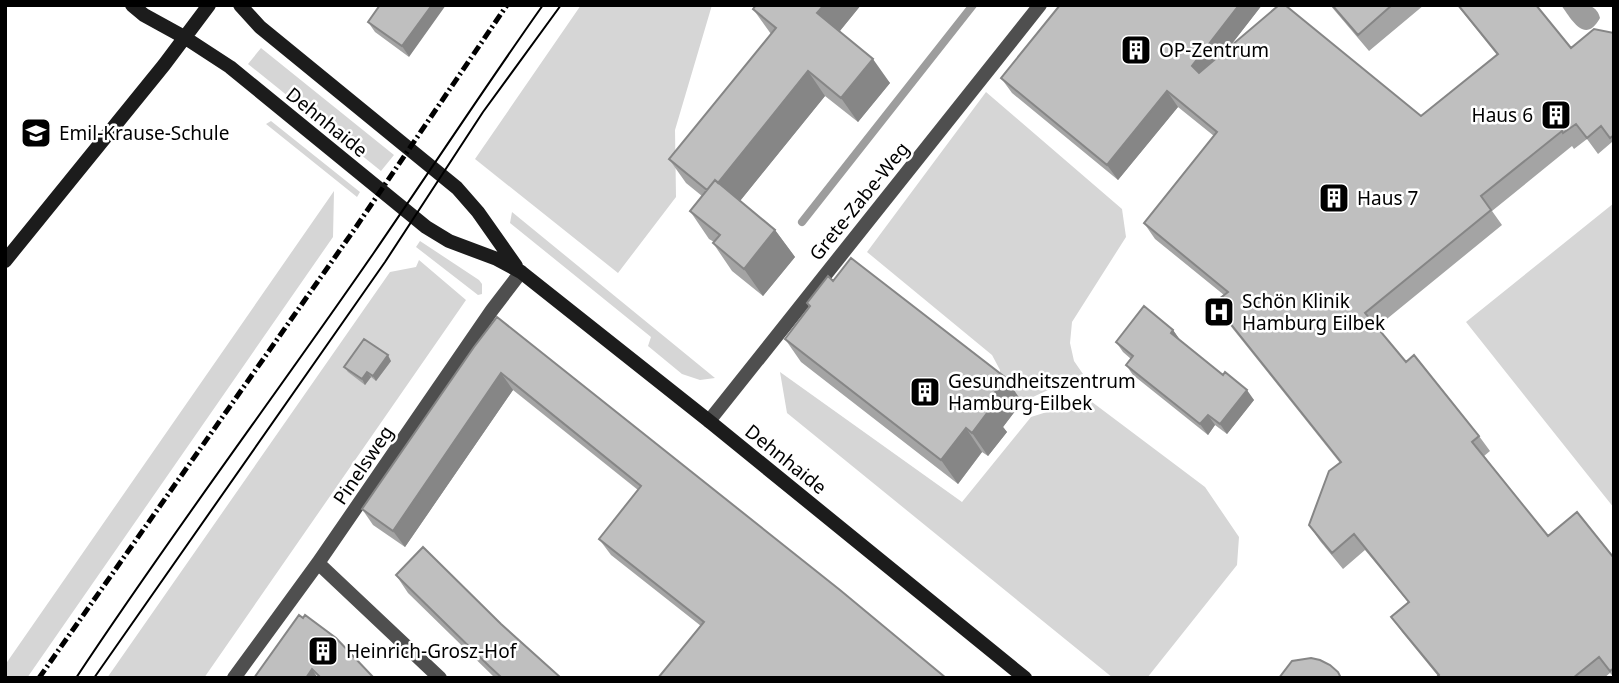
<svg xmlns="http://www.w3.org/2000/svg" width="1619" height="683" viewBox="0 0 1619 683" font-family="'Noto Sans',sans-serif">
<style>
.green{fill:#d6d6d6}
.water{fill:#9d9d9d}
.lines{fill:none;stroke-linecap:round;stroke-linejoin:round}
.stream{stroke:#9d9d9d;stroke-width:8}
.street{stroke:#4f4f4f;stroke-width:14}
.secondary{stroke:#1c1c1c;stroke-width:14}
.tram{stroke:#000;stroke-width:2}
.rail{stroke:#000;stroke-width:5;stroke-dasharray:10 3.5 2 3.5;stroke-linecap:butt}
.wall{fill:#a4a4a4}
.shaded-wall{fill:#868686}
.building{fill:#bfbfbf;stroke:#868686;stroke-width:2}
.labels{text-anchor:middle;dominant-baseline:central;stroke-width:5;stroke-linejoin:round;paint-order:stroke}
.poi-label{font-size:19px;fill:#000;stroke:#fff;text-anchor:start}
.street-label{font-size:19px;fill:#000;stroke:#fff}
</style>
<rect width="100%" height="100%" fill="#fff"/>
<path class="green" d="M581,5H712L675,130L676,197L618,273L475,159Z
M261,48L394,155L381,171L248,64Z
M986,92L1122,209L1126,237L1072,322L1070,343L1074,361L1083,374L1022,402L1000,379V370L992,355L867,252Z
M271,121L360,192L357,197L266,124Z
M334,191L333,237L27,678H5V665Z
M1614,203V508L1466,322Z
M512,212L715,378L700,380L682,374L648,346L651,337L510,223Z
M420,241L479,280L482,284V294L478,295L416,247Z
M419,260L466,300L204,678H107L390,272L416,267Z
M780,372L962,502L1031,417L1088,399L1205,487L1239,537L1237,565L1147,678H1113L787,413Z"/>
<path class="water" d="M1561,5C1575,5 1596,0 1600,18C1585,45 1572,20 1561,5Z"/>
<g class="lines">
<path class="stream" d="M802,222L973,5"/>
<path class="street" d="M709,421L1040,5
M318,563L440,678
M234,678L318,563L492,310L521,272"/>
<path class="secondary" d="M132,5L144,15L184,37L230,67L426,227L449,241L497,259L521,272L709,421L1025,678
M240,5L260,27L457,188L478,212L516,266
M5,261L164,65L209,5"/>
<path class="tram" d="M76,678C171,534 275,396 373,254C430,171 485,87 543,5
M94,678L385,262L483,112L561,5"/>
<path class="rail" d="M39,678L354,230L507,5"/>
</g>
<path class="wall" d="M380,5L409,57L375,32L368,22Z
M756,5H861L840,31L890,83L858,122L825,96L740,201L775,230L795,257L763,296L732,271L713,243L714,242L709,239L690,211L702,196L686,183L669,159L771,34L753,9Z
M1060,5H1262L1227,50L1421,116L1497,55L1457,5H1536L1571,48L1614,33V144L1612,142L1598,154L1587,139L1574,149L1572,146L1492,211L1502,225L1377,327L1406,362L1479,436L1490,451L1484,456L1548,536L1614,558V677L1610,673L1604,678H1436L1438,676L1402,632L1391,617L1408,602L1365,550L1343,569L1320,541L1309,525L1340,463L1225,319L1214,303L1224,295L1155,239L1144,223L1214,136L1178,107L1118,180L1012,93L1001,78Z
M1330,5H1424L1369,51Z
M807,303L1022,402L1003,427L1007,432L988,456L982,452L958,484L801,362L785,339L809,307Z
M1173,330L1180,340L1254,400L1227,434L1215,425L1208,435L1133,375L1126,365L1131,359L1123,352L1116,342Z
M474,347L840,590L701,626L611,555L599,539L638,490L513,390L405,547L373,525L362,509Z
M391,361L376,381L371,377L365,385L348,372L344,367Z
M396,575L501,624L561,678H495L408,593Z"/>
<path class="shaded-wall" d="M432,5H446L409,57L402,46Z
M824,5H861L834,38L817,13Z
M1239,5H1262L1203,81L1192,66Z
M873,59L890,83L858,122L841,98Z
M808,71L825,96L727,217L710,192Z
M1167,91L1178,107L1118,180L1107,165Z
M775,230L795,257L763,296L744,269Z
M1173,330L1180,340L1178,343L1171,333Z
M388,355L391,361L376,381L373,376Z
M367,372L371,377L365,385L362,379Z
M501,373L513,390L405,547L393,531Z
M1006,378L1022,402L1003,427L1007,432L988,456L972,433L985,405Z
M1247,390L1254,400L1227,434L1220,424Z
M1208,415L1215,425L1208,435L1200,424Z
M966,428L982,452L958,484L941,460Z
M312,669L318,678H306Z"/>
<path class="building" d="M380,5H432L402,46L368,22Z
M756,5H824L817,13L873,59L841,98L808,71L718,183L715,180L707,190L669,159L776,28L753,9Z
M1060,5H1239L1192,66L1199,73L1279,5H1285L1421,116L1498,54L1458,5H1536L1571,48L1594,29L1614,33V135L1610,138L1601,126L1587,138L1576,124L1563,133L1562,131L1481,196L1491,210L1365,313L1406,362L1414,355L1479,436L1472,442L1548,536L1577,512L1614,558V668L1610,671L1599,657L1573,678H1436L1439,675L1391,617L1409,602L1354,534L1332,553L1309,525L1329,471L1341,462L1214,303L1228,292L1144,223L1217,132L1167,91L1107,165L1001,78Z
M1332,5H1392L1358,35Z
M715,180L775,230L744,269L713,243L720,235L690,211Z
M851,258L1006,378L985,405L990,409L972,433L966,428L941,460L785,339L810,306L807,303L828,276L833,281Z
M1144,306L1173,330L1171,333L1223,375L1225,372L1247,390L1220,424L1208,415L1200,424L1126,365L1133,356L1116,342Z
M497,317L840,590L946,678H658L704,622L599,539L641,486L501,373L393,531L362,509L474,347Z
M364,339L388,355L373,376L367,372L362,379L344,367Z
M423,547L501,624L561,678H502L489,666L396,575Z
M299,615L303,618L305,615L336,638L374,678H321L312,669L306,678H254Z
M1311,658L1320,660L1330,665L1338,672L1341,678H1279L1292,661Z"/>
<defs>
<g id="building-square" transform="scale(1.575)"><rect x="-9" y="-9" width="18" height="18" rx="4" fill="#000" stroke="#fff"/><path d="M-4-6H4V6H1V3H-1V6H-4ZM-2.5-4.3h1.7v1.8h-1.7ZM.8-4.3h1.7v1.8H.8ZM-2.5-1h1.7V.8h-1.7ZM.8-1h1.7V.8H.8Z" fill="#fff"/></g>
<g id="school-square" transform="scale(1.575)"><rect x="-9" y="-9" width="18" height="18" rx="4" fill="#000" stroke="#fff"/><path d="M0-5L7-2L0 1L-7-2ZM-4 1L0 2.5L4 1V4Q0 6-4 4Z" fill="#fff"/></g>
<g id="hospital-square" transform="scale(1.575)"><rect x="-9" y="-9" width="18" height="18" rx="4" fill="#000" stroke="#fff"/><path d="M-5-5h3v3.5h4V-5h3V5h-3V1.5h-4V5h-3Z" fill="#fff"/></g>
</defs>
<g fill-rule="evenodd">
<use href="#building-square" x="1136" y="50"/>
<use href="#building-square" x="1556" y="115"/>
<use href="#school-square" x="36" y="133"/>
<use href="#building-square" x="1334" y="198"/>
<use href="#hospital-square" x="1219" y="312"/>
<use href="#building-square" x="925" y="392"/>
<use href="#building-square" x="323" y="651"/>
</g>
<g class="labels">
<g class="poi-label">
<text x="1159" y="50">OP-Zentrum</text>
<text x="1533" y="115" text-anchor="end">Haus 6</text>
<text x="59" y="133">Emil-Krause-Schule</text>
<text x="1357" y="198">Haus 7</text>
<text x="1242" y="301">Schön Klinik<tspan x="1242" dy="22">Hamburg Eilbek</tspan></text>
<text x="948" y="381">Gesundheitszentrum<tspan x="948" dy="22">Hamburg-Eilbek</tspan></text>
<text x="346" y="651">Heinrich-Grosz-Hof</text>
</g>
<g class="street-label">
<text transform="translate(327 122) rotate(39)">Dehnhaide</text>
<text transform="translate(859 201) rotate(-51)">Grete-Zabe-Weg</text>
<text transform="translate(786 459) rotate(39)">Dehnhaide</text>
<text transform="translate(363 465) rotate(-56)">Pinelsweg</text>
</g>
</g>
<rect width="1619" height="683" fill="none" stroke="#000000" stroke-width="14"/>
</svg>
